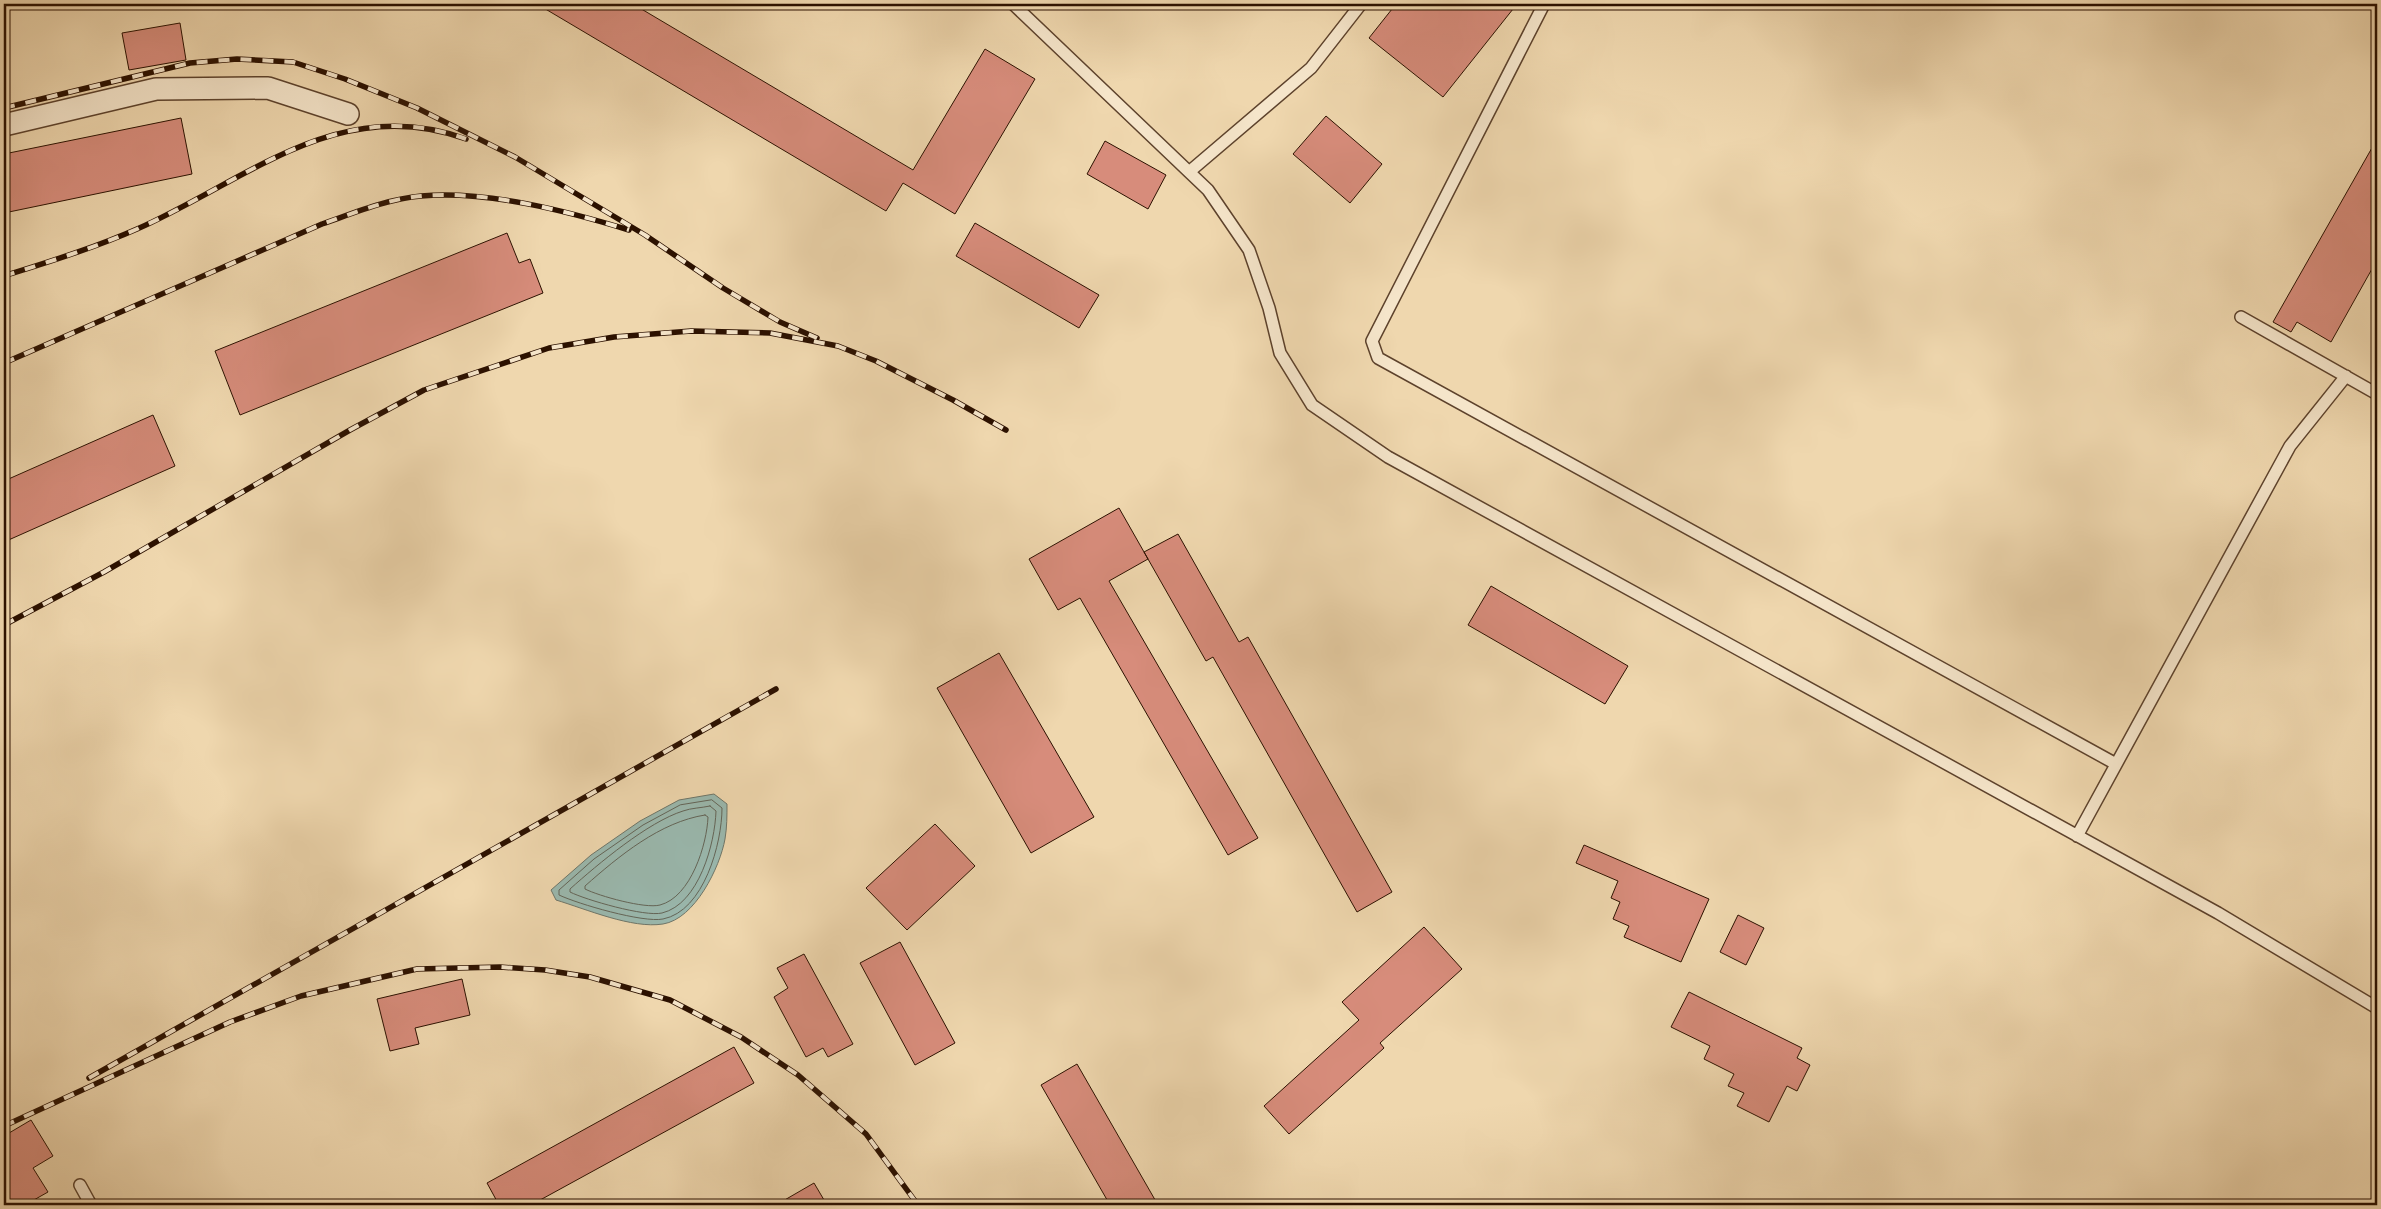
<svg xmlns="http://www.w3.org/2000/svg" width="2381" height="1209" viewBox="0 0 2381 1209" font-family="'Old Standard TT',serif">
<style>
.water{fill:#9ab9af;stroke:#6e7669}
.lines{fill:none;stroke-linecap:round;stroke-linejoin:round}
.shore{stroke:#636558;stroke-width:1}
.building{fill:#d78c7b;stroke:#2c1100}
.lane-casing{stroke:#5d422c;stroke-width:14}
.street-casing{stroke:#5d422c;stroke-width:24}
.lane{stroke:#f5e5ca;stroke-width:11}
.street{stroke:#f5e5ca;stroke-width:21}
.rail-casing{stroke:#2c1100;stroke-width:5.5}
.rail{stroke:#f5e5ca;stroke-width:4;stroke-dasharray:11;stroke-linecap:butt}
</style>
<rect width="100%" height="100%" fill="#efd7ae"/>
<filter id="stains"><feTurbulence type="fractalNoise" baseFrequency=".004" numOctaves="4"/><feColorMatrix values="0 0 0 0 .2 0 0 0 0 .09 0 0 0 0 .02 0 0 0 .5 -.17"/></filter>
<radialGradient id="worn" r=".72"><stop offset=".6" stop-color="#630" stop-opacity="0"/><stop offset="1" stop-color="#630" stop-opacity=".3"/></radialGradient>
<path class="water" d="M714,794L727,804C727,816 727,827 725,839C720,867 695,919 663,924C632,929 586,909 556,900L551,890L591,855L640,821L679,800Z"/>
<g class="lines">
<path class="shore" d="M712,800L722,808C722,843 704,911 663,919C643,923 578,904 559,895V890L594,859L643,825L680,805Z
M710,806L716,811C715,843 699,904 662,913C645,917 586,900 570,892V889C598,864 648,822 683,811C691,808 701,808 710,806Z
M705,815L708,817C707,844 691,897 660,905C645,909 599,896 585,889V886C619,856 660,822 705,815Z"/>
</g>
<path class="building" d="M537,4H633L913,170L985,49L1035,79L955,214L903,183L886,211Z
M1396,4H1517L1443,97L1369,38Z
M180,23L186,60L129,70L122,33Z
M1326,116L1382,164L1350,203L1293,154Z
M181,118L192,174L4,213V154Z
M2377,139V260L2331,342L2297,322L2291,332L2273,322Z
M1105,141L1166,175L1148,209L1087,174Z
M975,223L1099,295L1079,328L956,256Z
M507,233L519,263L530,259L543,293L240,415L215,351Z
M153,415L175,466L4,542V481Z
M1119,508L1148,559L1109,581L1258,838L1228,855L1080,598L1058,610L1029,559Z
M1178,534L1239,642L1248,637L1392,892L1357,912L1213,657L1206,661L1144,552Z
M1491,586L1628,666L1605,704L1468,625Z
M999,653L1094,817L1031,853L937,688Z
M935,824L975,866L907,930L866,888Z
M1584,845L1709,899L1681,962L1624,937L1629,926L1613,919L1620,902L1611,898L1618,881L1576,863Z
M1738,915L1764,928L1746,965L1720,952Z
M1424,927L1462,969L1380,1043L1384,1048L1289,1134L1264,1106L1359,1020L1342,1002Z
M900,942L955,1043L915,1065L860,963Z
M804,954L853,1044L828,1057L823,1048L806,1057L774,997L788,988L777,968Z
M462,979L470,1015L415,1028L419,1044L390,1051L377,999Z
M1689,992L1802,1048L1797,1058L1810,1065L1797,1091L1787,1086L1769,1122L1737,1106L1744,1093L1728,1086L1734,1074L1704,1059L1710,1046L1671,1027Z
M734,1047L754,1083L531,1205H499L487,1183Z
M1077,1064L1158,1205H1110L1041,1085Z
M31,1120L53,1156L33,1168L48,1192L25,1205H4V1136Z
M814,1183L827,1205H776Z"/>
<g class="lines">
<g class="lane-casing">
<path id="lane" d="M1013,4L1208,190L1249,250L1269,308L1280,353L1312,405L1388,457L2218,913L2377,1008
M1544,4L1372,341L1378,358L2116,764
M1189,172L1311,68L1361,4
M2241,317L2377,394
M2077,836L2290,446L2346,376
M80,1185L91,1205"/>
</g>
<g class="street-casing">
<path id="street" d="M4,125L156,89L268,88L348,114"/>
</g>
<use href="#lane" class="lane"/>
<use href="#street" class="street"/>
<g class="rail-casing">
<path id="rail" d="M4,108L190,63L237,59L293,62L345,79L417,108L515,157L645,235L723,288L780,322L817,338
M4,276C48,262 94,248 137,229C246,181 339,93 466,139
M4,363L322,224C354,213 387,199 421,196C486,190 567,211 629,230
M4,625L104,572L350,430L424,390L549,348L614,337L691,331L770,333L838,346L876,361L953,400L1006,430
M89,1078L776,689
M4,1126L230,1022L301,996L417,969L500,967L545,970L590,977L670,1000L741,1037L798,1075L866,1134L918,1205"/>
</g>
<use href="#rail" class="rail"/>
</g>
<rect width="2381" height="1209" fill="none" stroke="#efd7ae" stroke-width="20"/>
<rect x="5" y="5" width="2371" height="1199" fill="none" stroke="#2c1100" stroke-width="2.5"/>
<rect x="10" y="10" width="2361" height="1189" fill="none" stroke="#2c1100"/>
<rect width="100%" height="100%" filter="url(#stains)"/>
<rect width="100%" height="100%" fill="url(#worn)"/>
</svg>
